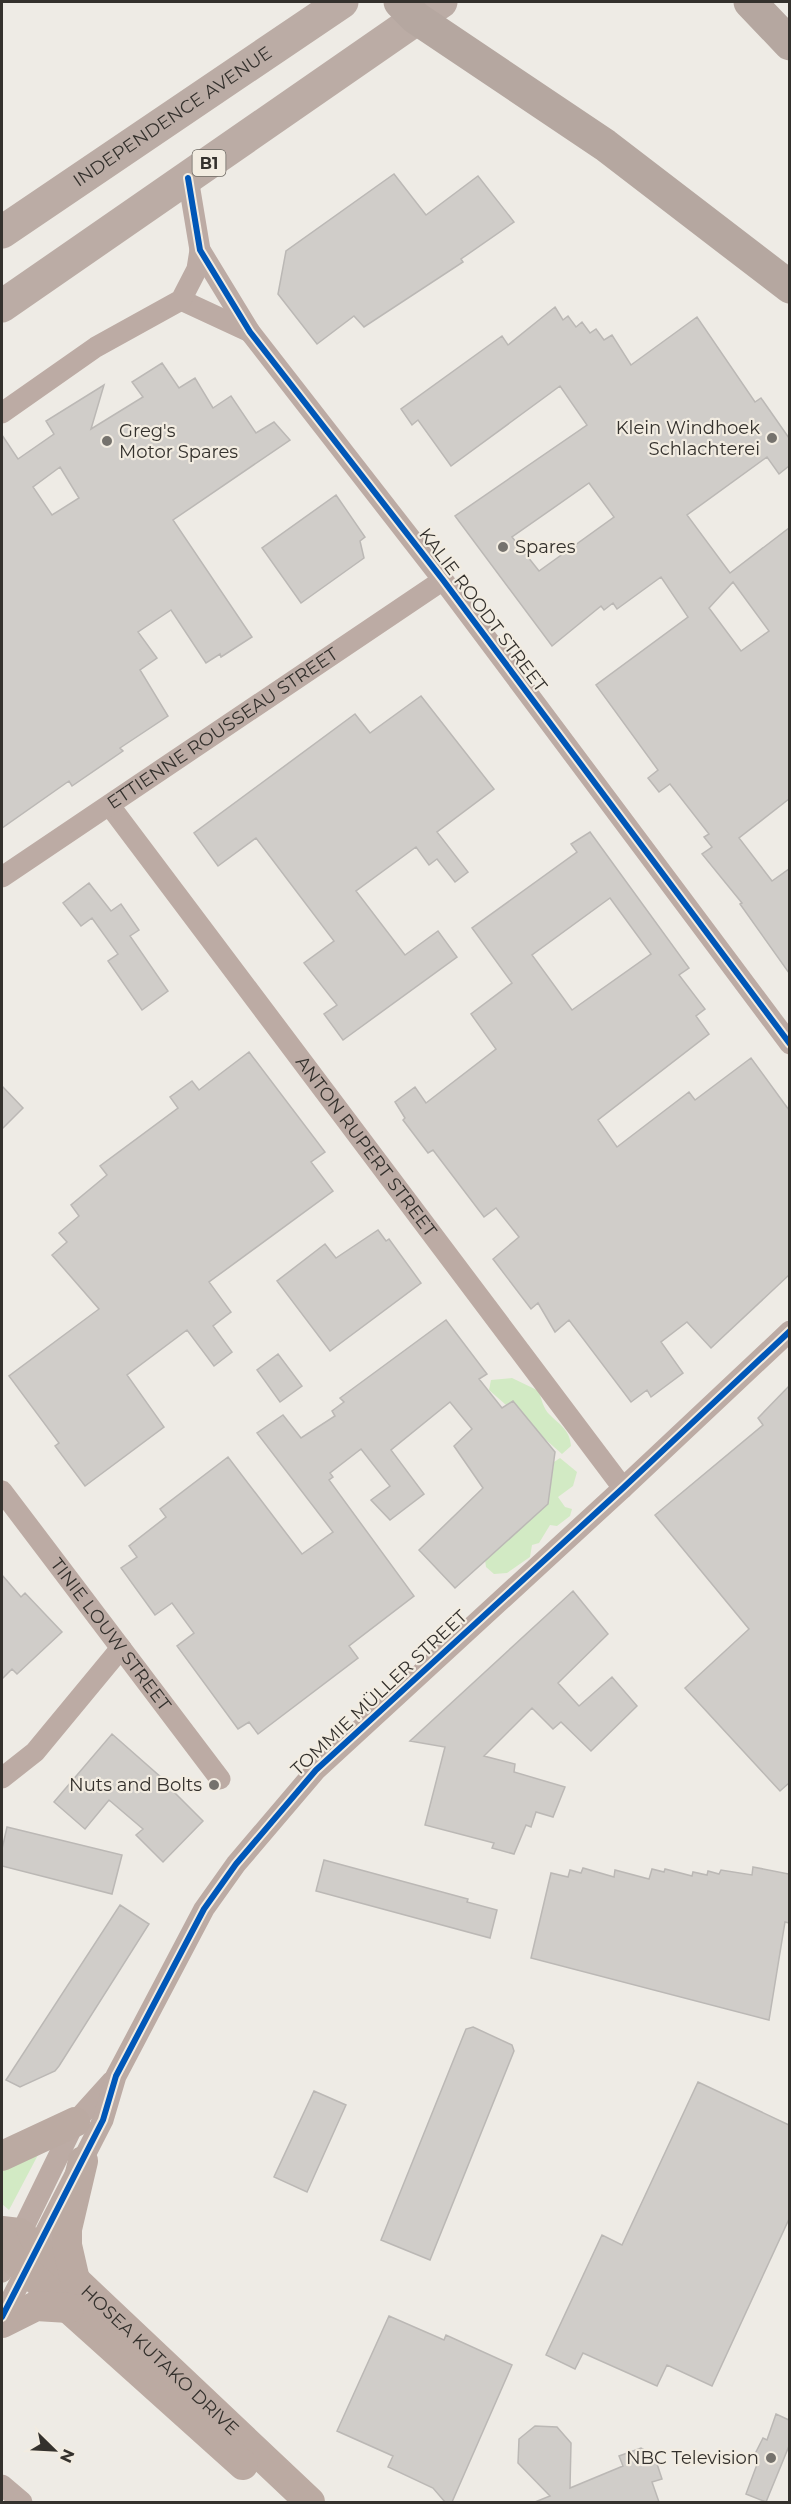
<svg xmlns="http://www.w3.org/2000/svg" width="791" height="2504" viewBox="0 0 791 2504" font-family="Montserrat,sans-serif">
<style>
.green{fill:#d2eac4}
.building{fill:#d0cdc9;stroke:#bbb8b5;stroke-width:1.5;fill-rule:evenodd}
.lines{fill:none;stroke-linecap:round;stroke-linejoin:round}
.street{stroke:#bcaba4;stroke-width:21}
.secondary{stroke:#bbaaa2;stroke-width:30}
.primary{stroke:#bbaca5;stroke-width:33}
.highway{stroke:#b5a7a0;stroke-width:33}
.cycleway-casing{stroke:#f2ece1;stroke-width:10}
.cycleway{stroke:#0057b8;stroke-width:6}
.poi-dot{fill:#75726d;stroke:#f2ece1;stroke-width:2}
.labels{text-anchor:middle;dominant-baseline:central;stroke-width:4.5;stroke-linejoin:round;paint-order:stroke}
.shield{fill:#f2ece1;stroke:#6d6963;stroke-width:1.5}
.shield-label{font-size:16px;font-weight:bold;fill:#34312d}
.street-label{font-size:18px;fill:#34312d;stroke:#f2ece1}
.poi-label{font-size:18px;fill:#34312d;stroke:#f2ece1;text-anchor:end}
</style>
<rect width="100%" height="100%" fill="#eeebe5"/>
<path class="green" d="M512,1378L539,1391C541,1399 544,1409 549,1414C560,1425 570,1430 571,1446L562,1454L489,1390L491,1380Z
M560,1458L577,1472L573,1486L558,1497L565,1507L572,1509L570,1516L557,1526L550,1525L539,1543L532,1545L530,1557L507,1573L494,1574L486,1567L485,1560L549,1495L554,1462Z
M39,2153L9,2210L2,2204V2170Z"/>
<path class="building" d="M394,174L426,215L478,176L514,222L461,259L463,262L364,327L354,316L317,344L278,294L286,251Z
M555,307L563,320L568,316L576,327L582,322L590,333L596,329L604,340L612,335L631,365L697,317L755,402L761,398L789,438V466L779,474L767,457L687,515L730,573L789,528V799L739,838L772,881L789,869V973L740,904L742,903L702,854L712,847L704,837L709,834L670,784L659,792L648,778L658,770L596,685L688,617L661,577L617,609L613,603L604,610L601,606L552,646L455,516L587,425L560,386L451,466L418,420L412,425L401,409L502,336L508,345ZM589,483L614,517L539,571L512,537ZM733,582L769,631L741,651L709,608Z
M162,363L179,388L195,378L213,408L231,396L256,433L274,422L290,440L173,520L252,637L221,657L220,654L206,663L171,610L138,632L157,658L140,670L168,716L120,748L123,751L72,786L69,781L2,828V435L18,459L54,434L46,421L104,385L91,429L143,397L132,382ZM60,467L79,498L52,515L33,487Z
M336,495L365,537L360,541L364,558L301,603L262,548Z
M421,696L494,789L437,832L468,872L455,882L437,859L429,865L416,847L356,891L405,955L438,931L457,957L343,1040L324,1014L337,1005L304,963L334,941L256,838L218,866L194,833L355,714L370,733Z
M590,832L689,968L679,975L705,1009L696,1016L709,1034L598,1120L617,1147L689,1092L695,1100L751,1058L789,1110V1275L711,1348L687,1322L661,1342L683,1373L651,1397L647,1390L631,1402L569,1320L555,1332L538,1303L531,1309L493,1259L519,1237L496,1208L484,1217L433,1150L428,1153L403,1120L405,1118L395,1102L415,1087L426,1103L496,1049L471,1014L512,983L472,928L577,852L571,844ZM610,898L651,954L572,1010L532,955Z
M89,883L111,911L121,904L139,930L130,936L168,991L142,1010L108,961L118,954L92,918L81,926L63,903Z
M249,1052L325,1152L311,1162L333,1191L209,1282L231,1312L213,1326L232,1352L214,1366L187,1330L127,1375L164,1427L85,1486L55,1446L59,1443L9,1376L99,1309L52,1255L67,1242L59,1233L79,1216L71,1205L107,1175L100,1166L178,1108L170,1097L192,1081L199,1090Z
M2,1086L23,1108L2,1129Z
M378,1230L386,1241L389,1239L421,1283L330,1351L277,1281L325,1244L336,1258Z
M446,1320L487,1374L479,1379L502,1408L513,1401L555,1452L548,1504L455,1588L419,1550L483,1488L454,1446L472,1429L450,1402L391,1450L424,1494L390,1520L371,1500L390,1486L361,1449L330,1473L333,1477L329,1480L414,1596L349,1646L358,1658L258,1734L249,1722L238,1729L177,1646L194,1633L172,1603L155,1615L121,1568L137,1557L129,1546L166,1517L160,1509L228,1457L302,1554L333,1532L257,1433L283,1415L301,1438L335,1416L332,1411L344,1402L340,1398Z
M278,1354L302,1386L280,1402L257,1370Z
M789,1386V1783L780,1791L685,1688L749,1629L655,1515L763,1425L758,1418Z
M2,1575L21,1597L25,1593L62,1632L17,1674L12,1669L2,1679Z
M573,1591L608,1634L558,1683L579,1706L612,1677L637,1706L591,1751L561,1722L553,1729L532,1708L484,1756L515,1764L514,1772L565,1787L553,1817L536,1812L531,1827L526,1825L514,1854L492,1848L494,1843L425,1825L445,1747L410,1741Z
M112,1734L171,1786L170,1788L203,1821L163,1862L136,1835L143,1829L109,1800L85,1829L54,1802Z
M7,1827L122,1855L112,1894L2,1866V1849Z
M324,1860L468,1899L467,1902L497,1910L490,1938L316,1891Z
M753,1867L789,1874V1923L785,1922L769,2020L531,1958L551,1873L568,1877L570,1870L581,1873L583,1868L614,1877L615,1870L649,1879L652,1869L664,1872L665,1869L692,1876L693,1872L707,1875L708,1871L719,1874L721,1870L752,1875Z
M120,1905L149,1924L59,2066L55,2071L20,2087L6,2080Z
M473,2027L512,2045L514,2051L430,2260L381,2240L466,2029Z
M698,2082L789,2125V2219L712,2386L667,2365L657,2386L583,2353L575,2369L546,2355L602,2235L622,2245Z
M314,2091L346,2105L307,2192L274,2177Z
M389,2316L444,2340L446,2335L512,2365L452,2502H445L433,2488L388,2467L393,2456L337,2431Z
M776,2414L789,2420V2446L766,2502L746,2494L759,2459L754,2456L763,2438L767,2440Z
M535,2426L557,2427L571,2443L570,2488L623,2466L619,2456L641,2448L654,2455L662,2479L652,2482L659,2502H535L550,2496L518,2463L519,2439Z"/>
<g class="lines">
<g class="street">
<path d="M188,178L200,250L250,332L443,580L790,1044"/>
<path d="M181,300L250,332"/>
<path d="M2,413L96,347L181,300L197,269L200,250"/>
<path id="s1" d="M110,806L623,1488"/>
<path id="s2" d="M2,877L443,580"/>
<path id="s3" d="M2,1491L220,1779"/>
<path d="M2,1778L35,1752L121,1648"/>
<path d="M2,2272L75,2122L112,2081"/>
<path d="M2,2317L103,2120L116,2076L204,1909L236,1864L316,1770L623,1488L790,1331"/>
<path d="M2,2485L22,2502"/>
</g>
<g class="secondary">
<path d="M2,2156L75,2122"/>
<path id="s4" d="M2,2231L19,2233L75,2280L310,2502"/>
<path d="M2,2236L9,2255L243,2465"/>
<path d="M75,2280L67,2245V2229L83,2161"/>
<path d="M2,2323L36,2306L69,2308"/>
</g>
<g class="primary">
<path id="s5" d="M2,232L342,2"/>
<path d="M2,306L441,2"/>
</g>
<path class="highway" d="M400,2L416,18L605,145L790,287
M750,2L790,44"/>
<g class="cycleway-casing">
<path id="cycleway" d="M188,178L200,250L250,332L443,580L790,1044
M2,2317L103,2120L116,2076L204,1909L236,1864L316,1770L623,1488L790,1331"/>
</g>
<use href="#cycleway" class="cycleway"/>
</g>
<g class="poi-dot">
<circle cx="772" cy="438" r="6"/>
<circle cx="107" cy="441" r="6"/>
<circle cx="503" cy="547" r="6"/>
<circle cx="214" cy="1785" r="6"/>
<circle cx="771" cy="2458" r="6"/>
</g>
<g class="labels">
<rect class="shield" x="192.5" y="150" width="33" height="26" rx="4.5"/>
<g class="shield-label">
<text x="209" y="163">B1</text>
</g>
<g class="street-label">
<text stroke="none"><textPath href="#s5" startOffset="206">INDEPENDENCE AVENUE</textPath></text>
<text transform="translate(483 610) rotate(53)">KALIE ROODT STREET</text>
<text stroke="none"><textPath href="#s2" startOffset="266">ETTIENNE ROUSSEAU STREET</textPath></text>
<text stroke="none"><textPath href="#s1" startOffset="426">ANTON RUPERT STREET</textPath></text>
<text stroke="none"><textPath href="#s3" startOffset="180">TINIE LOUW STREET</textPath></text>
<text transform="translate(379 1693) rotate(-43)">TOMMIE MÜLLER STREET</text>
<text stroke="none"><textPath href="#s4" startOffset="207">HOSEA KUTAKO DRIVE</textPath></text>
</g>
<g class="poi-label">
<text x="760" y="428">Klein Windhoek<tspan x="760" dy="21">Schlachterei</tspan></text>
<text x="119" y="431" text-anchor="start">Greg's<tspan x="119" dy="21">Motor Spares</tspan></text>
<text x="515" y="547" text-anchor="start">Spares</text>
<text x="202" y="1785">Nuts and Bolts</text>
<text x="759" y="2458">NBC Television</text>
</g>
</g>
<rect width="791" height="2504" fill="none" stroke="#34312d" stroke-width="6"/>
<g transform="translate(54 2450) rotate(114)" stroke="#f2ece1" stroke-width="4.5" paint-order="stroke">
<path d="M0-4.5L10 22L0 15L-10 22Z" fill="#34312d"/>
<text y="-9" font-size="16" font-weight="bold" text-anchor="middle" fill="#34312d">N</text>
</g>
</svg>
